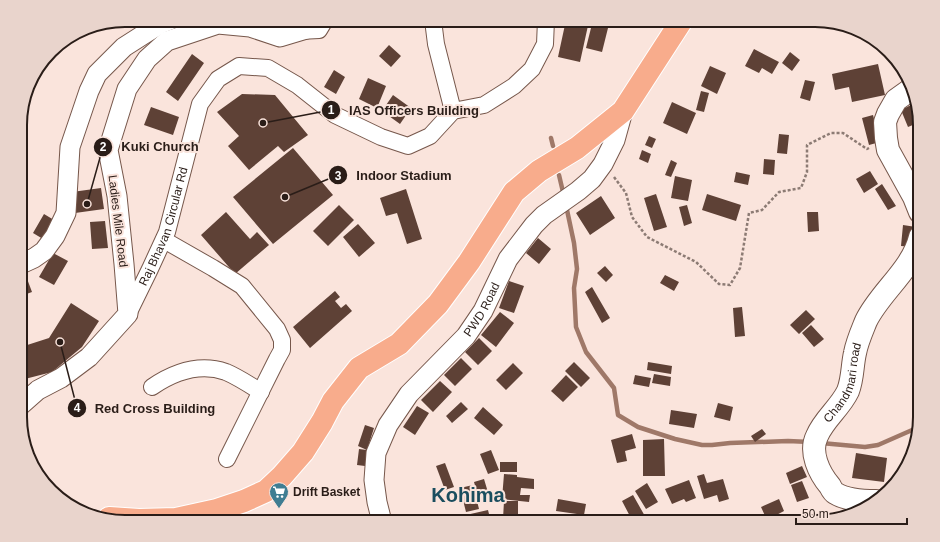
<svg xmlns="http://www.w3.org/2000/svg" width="940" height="542" viewBox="0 0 940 542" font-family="Arial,sans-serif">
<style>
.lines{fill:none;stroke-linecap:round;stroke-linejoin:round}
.stream{stroke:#9f7868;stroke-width:4.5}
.building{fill:#5e4136}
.minor-casing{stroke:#76574b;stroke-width:18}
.tertiary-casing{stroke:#76574b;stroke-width:21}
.secondary-casing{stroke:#76574b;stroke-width:24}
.trunk-casing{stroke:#fff;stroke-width:24}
.path{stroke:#8c7b74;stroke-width:2.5;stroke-dasharray:3 2;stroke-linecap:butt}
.minor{stroke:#fff;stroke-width:16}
.tertiary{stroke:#fff;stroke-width:19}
.secondary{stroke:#fff;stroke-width:22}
.trunk{stroke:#f8ac8c;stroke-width:22}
.labels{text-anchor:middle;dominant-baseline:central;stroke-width:4;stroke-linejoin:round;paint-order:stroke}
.street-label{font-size:12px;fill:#2a1d18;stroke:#fae4dc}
.poi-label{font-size:12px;font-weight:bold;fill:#2a1d18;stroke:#fae4dc;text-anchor:start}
.town-label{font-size:20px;font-weight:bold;fill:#1a4d5e;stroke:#fae4dc}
.rim{fill:none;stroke:#2a1d18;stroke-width:2}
.leader{fill:none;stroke:#2a1d18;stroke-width:1.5}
.callout-dot{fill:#2a1d18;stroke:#fae4dc;stroke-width:1.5}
.mark-label{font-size:12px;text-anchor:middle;font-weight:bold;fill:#fff}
.callout-label{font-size:13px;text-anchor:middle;font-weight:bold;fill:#2a1d18;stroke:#fae4dc;stroke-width:4;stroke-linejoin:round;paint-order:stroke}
</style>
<rect width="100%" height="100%" fill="#fae4dc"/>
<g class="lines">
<path class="stream" d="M551,138L553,146
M559,175L563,192
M567,210L574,243L577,269L574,288L576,327L586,352L614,388L618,415L638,427L675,439L702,445H712L730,443L788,441L810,442
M821,443L865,447L878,445L919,427"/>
</g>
<path class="building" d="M344,20H361V22H344Z
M566,20L589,21L580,62L558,57Z
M593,20H610L602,52L586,48Z
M389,45L401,56L391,67L379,56Z
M754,49L779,62L772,74L762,68L759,73L745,66Z
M790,52L800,60L792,71L782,63Z
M192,54L204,63L178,101L166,92Z
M878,64L885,95L852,102L849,87L835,90L832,74Z
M710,66L726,73L717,94L701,86Z
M334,70L345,77L336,94L324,87Z
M368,78L386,86L377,108L359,99Z
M805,80L815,82L810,101L800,98Z
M701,91L709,93L704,112L696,110Z
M242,94L275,95L308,135L284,152L278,146L249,170L228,146L239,136L217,112Z
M393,95L411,108L400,124L382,111Z
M672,102L696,113L687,134L663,123Z
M915,103L920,118V122L908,127L901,110Z
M151,107L179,117L173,135L144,125Z
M873,115L880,142L869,145L862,118Z
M779,134L789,135L787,154L777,153Z
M649,136L656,139L652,148L645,145Z
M293,148L333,195L273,244L233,197Z
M642,150L651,154L648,163L639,159Z
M764,159L775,160L774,175L763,174Z
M671,160L677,163L671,177L665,175Z
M870,171L878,184L864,193L856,179Z
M736,172L750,175L748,185L734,182Z
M675,176L692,180L688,201L671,198Z
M882,184L896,206L888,210L875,189Z
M101,188L104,209L75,213L72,192Z
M406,189L422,239L407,244L397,213L386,216L380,198Z
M656,194L667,227L654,231L644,198Z
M707,194L741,205L736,221L702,210Z
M601,196L615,218L590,235L576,213Z
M339,205L354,220L328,246L313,231Z
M687,205L692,223L684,226L679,207Z
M226,212L250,239L257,232L269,245L235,274L201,235Z
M807,212H818L819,231L808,232Z
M44,214L54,220L43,239L33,233Z
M105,221L108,248L92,249L90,222Z
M358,224L375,243L359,257L343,237Z
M903,225L916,227L914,247L901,246Z
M538,238L551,249L539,264L526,253Z
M53,253L68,261L54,285L39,277Z
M605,266L613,275L606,282L597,273Z
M665,275L679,282L674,291L660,283Z
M26,276L32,292L21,296V277Z
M509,281L524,286L514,313L499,308Z
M592,287L610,318L602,323L585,292Z
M335,291L340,297L335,301L341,308L346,304L352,311L310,348L293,327Z
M71,303L99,321L82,347L52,372L21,380V347L49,338Z
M742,307L745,336L735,337L733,308Z
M806,310L815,319L799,334L790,325Z
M500,312L514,323L496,347L481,335Z
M811,325L824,339L814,347L802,333Z
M479,338L492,351L478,365L465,352Z
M461,358L472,369L455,386L444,375Z
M574,362L590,378L581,387L565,371Z
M648,362L672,366L671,374L647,370Z
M513,363L523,373L506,390L496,380Z
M654,374L671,377L670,386L652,383Z
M566,375L578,387L563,402L551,391Z
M635,375L651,378L649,387L633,384Z
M440,381L452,392L433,412L421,400Z
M461,402L468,409L452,423L446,416Z
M718,403L733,407L730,421L714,417Z
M417,406L429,413L415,435L403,427Z
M483,407L503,425L494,435L474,418Z
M671,410L697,414L694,428L669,424Z
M365,425L374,428L367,450L358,446Z
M762,429L766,434L755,442L751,436Z
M632,434L636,448L625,451L627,461L617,463L611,440Z
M664,439L665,476H643V440Z
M359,449L367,450L365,466L357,465Z
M491,450L499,470L488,474L480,454Z
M856,453L887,458L884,482L852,478Z
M500,462H517V472H500Z
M445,463L454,487L445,490L436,466Z
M802,466L807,477L790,484L786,473Z
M504,474L517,475V477L534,479V489L521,488L520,495H530L529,502L502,499Z
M704,474L707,483L723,479L729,499L719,502L717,495L704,499L697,476Z
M484,479L490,499L480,503L474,482Z
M689,480L696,498L686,502L684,499L672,504L665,489Z
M802,481L809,498L797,502L791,485Z
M647,483L658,502L646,509L635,491Z
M473,485L479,509L466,512L460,488Z
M633,495L646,518L639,522H633L622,501Z
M558,499L586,504L584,515L556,511Z
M779,499L784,511L767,520L761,507Z
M504,501H518V519H503Z
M488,510L491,522H467L466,515Z"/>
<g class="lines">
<g class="minor-casing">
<g id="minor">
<path d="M433,20L436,44L453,111"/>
<path d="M299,31L319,30L325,20"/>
<path d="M164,240L213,268L242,286L277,329L282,340V350L277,359L227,459"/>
<path id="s1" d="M128,314L150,269L167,232L200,104L218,79L239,66L268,68L297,85L335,115L381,137L408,146L430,136L453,111L484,105L514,86L532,69L545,44L546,20"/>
<path d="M152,387C174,372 200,363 226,372C238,377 250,385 261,392"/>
</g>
</g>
<g class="tertiary-casing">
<g id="tertiary">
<path d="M21,264L34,258L44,251L55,236L66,213L70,147L89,91L97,74L124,47L160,24L170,20"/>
<path d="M21,405L38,390L61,378L89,357L128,314L124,264L117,196L108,150L127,89L147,59L167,41L218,24L250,27L280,37L310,28L312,20"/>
<path id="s2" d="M382,522L377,502L374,480L376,453L388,425L409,394L466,336L483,311L508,259L534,225L544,215L578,191L592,179L603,164L615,140L623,111"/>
</g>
</g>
<g class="secondary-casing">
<g id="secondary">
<path d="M910,90L896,100L888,114L885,122L886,138L888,150L914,197L920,212"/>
<path id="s3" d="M876,501C864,501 846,500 835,493C833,492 831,488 830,486C819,473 809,452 817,436C824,419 840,408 848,391C853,378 852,366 855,353C857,342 862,331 866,321C880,292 912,270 920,237"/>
</g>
</g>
<g class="trunk-casing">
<path id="trunk" d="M109,518L139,520L176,519L217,510L244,501L266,491L282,476L303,452L322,422L333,401L359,368L399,344L438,304L469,262L514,192L539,171L577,148L623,111L682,20"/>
</g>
<path class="path" d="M614,177L626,193L632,217L647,237L696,262L719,284L730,285L740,268L749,213L762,210L779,192L801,188L807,172V145L831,133H843L867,149L869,148"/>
<use href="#minor" class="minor"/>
<use href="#tertiary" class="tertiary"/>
<use href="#secondary" class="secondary"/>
<use href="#trunk" class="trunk"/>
</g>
<defs>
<g id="supermarket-pin" transform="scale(1)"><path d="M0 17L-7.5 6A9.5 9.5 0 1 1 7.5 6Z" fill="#3f7d92" stroke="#fae4dc"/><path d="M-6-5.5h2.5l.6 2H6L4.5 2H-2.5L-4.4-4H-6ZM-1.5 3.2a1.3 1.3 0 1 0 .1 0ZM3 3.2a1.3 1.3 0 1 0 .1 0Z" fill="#fff"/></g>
</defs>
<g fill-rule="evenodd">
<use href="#supermarket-pin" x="279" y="492"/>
</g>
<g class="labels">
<g class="street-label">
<text transform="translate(118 221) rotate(83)">Ladies Mile Road</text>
<text stroke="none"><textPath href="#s1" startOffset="95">Raj Bhavan Circular Rd</textPath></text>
<text stroke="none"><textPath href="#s2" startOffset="250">PWD Road</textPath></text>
<text stroke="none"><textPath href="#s3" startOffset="166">Chandmari road</textPath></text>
</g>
<g class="poi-label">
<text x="293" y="492">Drift Basket</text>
</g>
<g class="town-label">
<text x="468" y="495">Kohima</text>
</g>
</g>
<path d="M0 0H940V542H0ZM125 27H815A98 98 0 0 1 913 125V417A98 98 0 0 1 815 515H125A98 98 0 0 1 27 417V125A98 98 0 0 1 125 27Z" fill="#e9d4cc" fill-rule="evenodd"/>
<path class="rim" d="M125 27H815A98 98 0 0 1 913 125V417A98 98 0 0 1 815 515H125A98 98 0 0 1 27 417V125A98 98 0 0 1 125 27Z"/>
<path class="leader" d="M263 123L331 110M87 204L103 147M285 197L338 175M60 342L77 408"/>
<g class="callout-dot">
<circle cx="263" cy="123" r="4"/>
<circle cx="87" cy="204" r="4"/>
<circle cx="285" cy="197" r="4"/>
<circle cx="60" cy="342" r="4"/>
<circle cx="331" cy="110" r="10"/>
<circle cx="103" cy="147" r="10"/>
<circle cx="338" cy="175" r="10"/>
<circle cx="77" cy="408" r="10"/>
</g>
<g class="mark-label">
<text x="331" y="114">1</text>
<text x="103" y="151">2</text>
<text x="338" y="180">3</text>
<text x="77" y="412">4</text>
</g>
<g class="callout-label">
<text x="414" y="115">IAS Officers Building</text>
<text x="160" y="151">Kuki Church</text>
<text x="404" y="180">Indoor Stadium</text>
<text x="155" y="413">Red Cross Building</text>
</g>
<path d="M796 518v6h111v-6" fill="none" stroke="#2a1d18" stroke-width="2"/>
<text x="802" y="518" font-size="12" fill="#2a1d18" stroke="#fae4dc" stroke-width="3" paint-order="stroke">50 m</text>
</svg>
